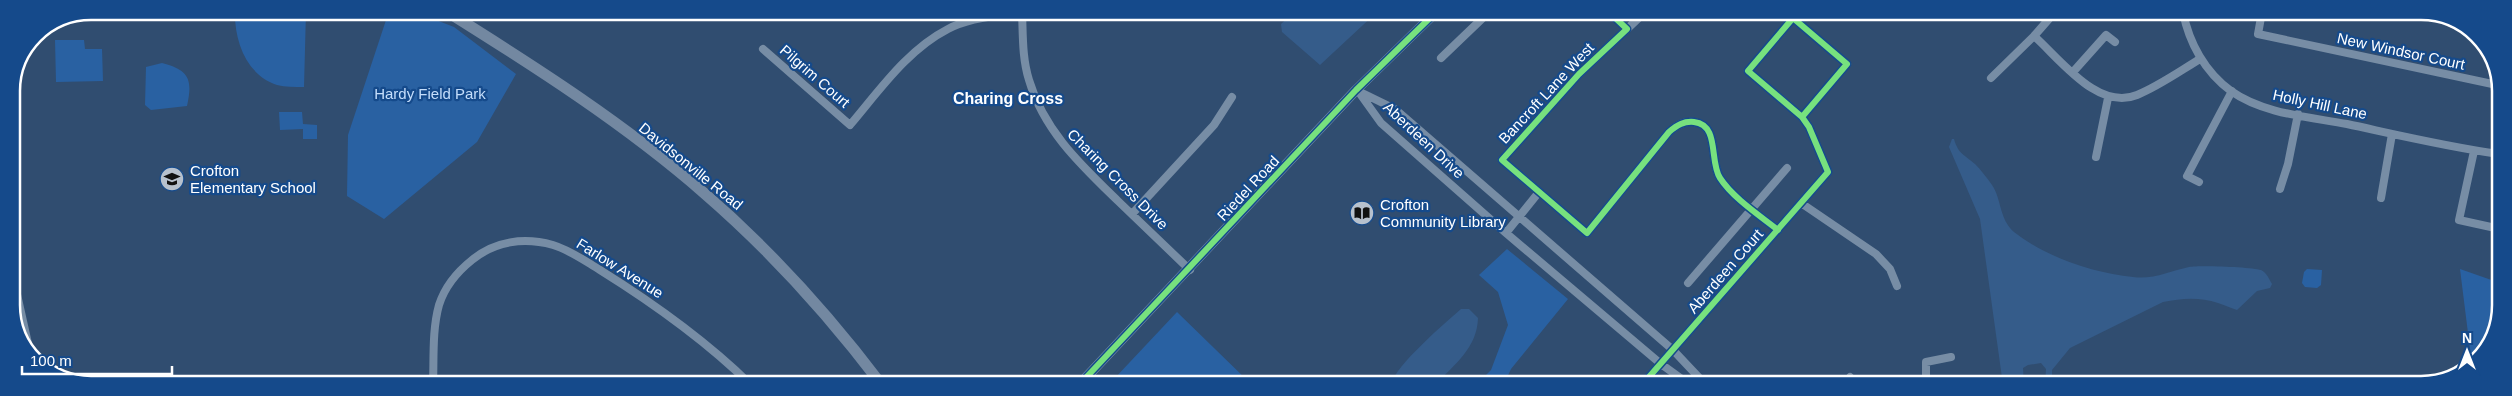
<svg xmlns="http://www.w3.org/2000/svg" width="2512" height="396" viewBox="0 0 2512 396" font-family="Arial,sans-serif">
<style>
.green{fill:#2961a2}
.water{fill:#355c8a}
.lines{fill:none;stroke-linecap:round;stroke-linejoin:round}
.minor{stroke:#778da5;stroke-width:8}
.tertiary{stroke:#778da5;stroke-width:10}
.secondary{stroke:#7388a1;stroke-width:11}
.cycleway-casing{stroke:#154a8b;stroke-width:9}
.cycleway{stroke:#77e17e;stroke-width:6}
.labels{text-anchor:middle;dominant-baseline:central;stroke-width:4.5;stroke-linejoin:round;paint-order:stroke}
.street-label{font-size:15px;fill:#fff;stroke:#154a8b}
.park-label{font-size:15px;fill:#c5defb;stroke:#154a8b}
.poi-label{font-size:15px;fill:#fff;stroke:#154a8b;text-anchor:start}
.neighbourhood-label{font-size:16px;font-weight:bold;fill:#fff;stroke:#154a8b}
.rim{fill:none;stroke:#fff;stroke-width:2.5}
</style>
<rect width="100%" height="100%" fill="#304d70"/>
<path class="green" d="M235,11H306L304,87C295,87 285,87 277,85C246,75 234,40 235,11Z
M389,11H413L454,27L516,74L477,142L384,219L347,196L348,135Z
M55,40H84L85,49H102L103,81L56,82Z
M162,63C189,70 193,79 187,106L151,110L145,105L146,67Z
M279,112H302L303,124L317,125V139H303V129L280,130Z
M1507,249L1568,299L1511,369L1504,384H1477L1491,370L1508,325L1498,292L1479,275Z
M2307,269L2322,270L2321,285L2317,288L2305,287L2302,283L2304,272Z
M2460,269L2500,283V315L2472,365Z
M1177,312L1251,384H1128L1114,379Z"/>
<path class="water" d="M1294,12H1377L1320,65L1282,32L1281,24Z
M1952,139H1954C1958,154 1965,155 1975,164C1981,170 1987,178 1992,185C2002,200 1999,219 2014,232C2046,257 2093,273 2133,277C2152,280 2171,271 2189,267C2200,265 2251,267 2261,270C2267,273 2269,279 2272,284L2270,288L2257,291L2237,310C2230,308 2225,305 2218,303C2200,297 2182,298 2163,302L2070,348L2052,370V385H2045L2046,369L2041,363L2028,365L2023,368L2024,385H2003L1980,219L1949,147Z
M1461,309H1469L1478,318C1477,348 1455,364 1436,384H1391C1396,365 1445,323 1461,309Z"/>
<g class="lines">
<path class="minor" d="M1022,12C1023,34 1022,58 1029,80C1044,131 1081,165 1118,201C1142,224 1166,247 1190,270
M1609,12L1627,29L1579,74L1502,160L1587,233L1669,132C1677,125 1684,121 1694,122C1720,125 1709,161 1720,178C1733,198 1759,215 1778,230
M2183,12C2189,43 2205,72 2231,91C2263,114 2310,117 2347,124C2398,135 2448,147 2499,154
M2262,12L2258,34L2497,85L2499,80
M1627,29L1645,12
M2034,36C2061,60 2098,111 2137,95C2159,86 2180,71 2200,59
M763,49L850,125C879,91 907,50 948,29C988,8 1064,14 1110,13
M1441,58L1489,12
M2073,72L2106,35L2115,42
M1991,78L2034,36L2055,12
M1356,90L1395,109L1673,350L1706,385
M1358,91L1381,123L1506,233L1661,364L1690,385
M2474,151L2459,220L2500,229
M2096,157L2108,98
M2199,182L2187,176L2232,91
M2280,189L2288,164L2298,114
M2381,198L2392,134
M1801,203L1876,254L1890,269L1897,286
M1132,214L1214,125L1232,97
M1506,233L1539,192
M1688,283L1787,168
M1850,377L1858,385
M433,384C434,359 432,330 439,305C445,286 457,272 472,260C495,241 524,237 553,245C570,250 585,261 600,270C653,303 705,340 750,384
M1642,385L1828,172L1809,127L1802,117L1748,71L1793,18L1847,64L1802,117
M1926,385V362L1951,357"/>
<path class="tertiary" d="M13,281L28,348
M1080,384L1356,90L1436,12"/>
<path class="secondary" d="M446,11C534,66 625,124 704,193C770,250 828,314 881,384"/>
<g class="cycleway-casing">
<path id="cycleway" d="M1609,12L1627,29L1579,74L1502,160L1587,233L1669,132C1677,125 1684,121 1694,122C1720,125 1709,161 1720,178C1733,198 1759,215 1778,230
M1080,384L1356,90L1436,12
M1642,385L1828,172L1809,127L1802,117L1748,71L1793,18L1847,64L1802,117"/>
</g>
<use href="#cycleway" class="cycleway"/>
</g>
<defs>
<g id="school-disc" transform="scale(1.25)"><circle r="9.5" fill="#b7c1cd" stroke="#154a8b"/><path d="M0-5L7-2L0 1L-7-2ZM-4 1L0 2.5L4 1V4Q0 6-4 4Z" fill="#111"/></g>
<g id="library-disc" transform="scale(1.25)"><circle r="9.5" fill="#b7c1cd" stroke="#154a8b"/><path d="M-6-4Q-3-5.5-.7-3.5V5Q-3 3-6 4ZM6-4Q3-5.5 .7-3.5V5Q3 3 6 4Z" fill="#111"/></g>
</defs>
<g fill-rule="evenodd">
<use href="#school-disc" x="172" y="179"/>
<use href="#library-disc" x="1362" y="213"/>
</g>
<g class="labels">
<g class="street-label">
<text transform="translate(2401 51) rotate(12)">New Windsor Court</text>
<text transform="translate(815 76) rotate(41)">Pilgrim Court</text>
<text transform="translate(1546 93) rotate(-47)">Bancroft Lane West</text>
<text transform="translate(2320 104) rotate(12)">Holly Hill Lane</text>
<text transform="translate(1424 140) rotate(43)">Aberdeen Drive</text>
<text transform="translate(691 166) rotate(39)">Davidsonville Road</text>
<text transform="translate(1118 179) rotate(45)">Charing Cross Drive</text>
<text transform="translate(1248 188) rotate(-47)">Riedel Road</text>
<text transform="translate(620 268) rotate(32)">Farlow Avenue</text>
<text transform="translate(1725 271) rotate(-49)">Aberdeen Court</text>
</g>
<g class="park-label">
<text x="430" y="93">Hardy Field Park</text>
</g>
<g class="poi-label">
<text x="190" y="170">Crofton<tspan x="190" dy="17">Elementary School</tspan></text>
<text x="1380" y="204">Crofton<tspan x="1380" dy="17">Community Library</tspan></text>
</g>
<g class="neighbourhood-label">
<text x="1008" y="98">Charing Cross</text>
</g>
</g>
<path d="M0 0H2512V396H0ZM91 20H2421A71 71 0 0 1 2492 91V305A71 71 0 0 1 2421 376H91A71 71 0 0 1 20 305V91A71 71 0 0 1 91 20Z" fill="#154a8b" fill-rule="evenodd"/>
<path class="rim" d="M91 20H2421A71 71 0 0 1 2492 91V305A71 71 0 0 1 2421 376H91A71 71 0 0 1 20 305V91A71 71 0 0 1 91 20Z"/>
<g transform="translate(2467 351)" stroke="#154a8b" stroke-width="4" paint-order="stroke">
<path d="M0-4L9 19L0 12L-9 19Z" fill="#ffffff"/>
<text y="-8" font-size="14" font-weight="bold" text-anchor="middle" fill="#ffffff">N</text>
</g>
<path d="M22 366v8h150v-8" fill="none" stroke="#ffffff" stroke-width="2.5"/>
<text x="30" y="366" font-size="15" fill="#ffffff" stroke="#154a8b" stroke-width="4" paint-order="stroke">100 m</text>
</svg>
